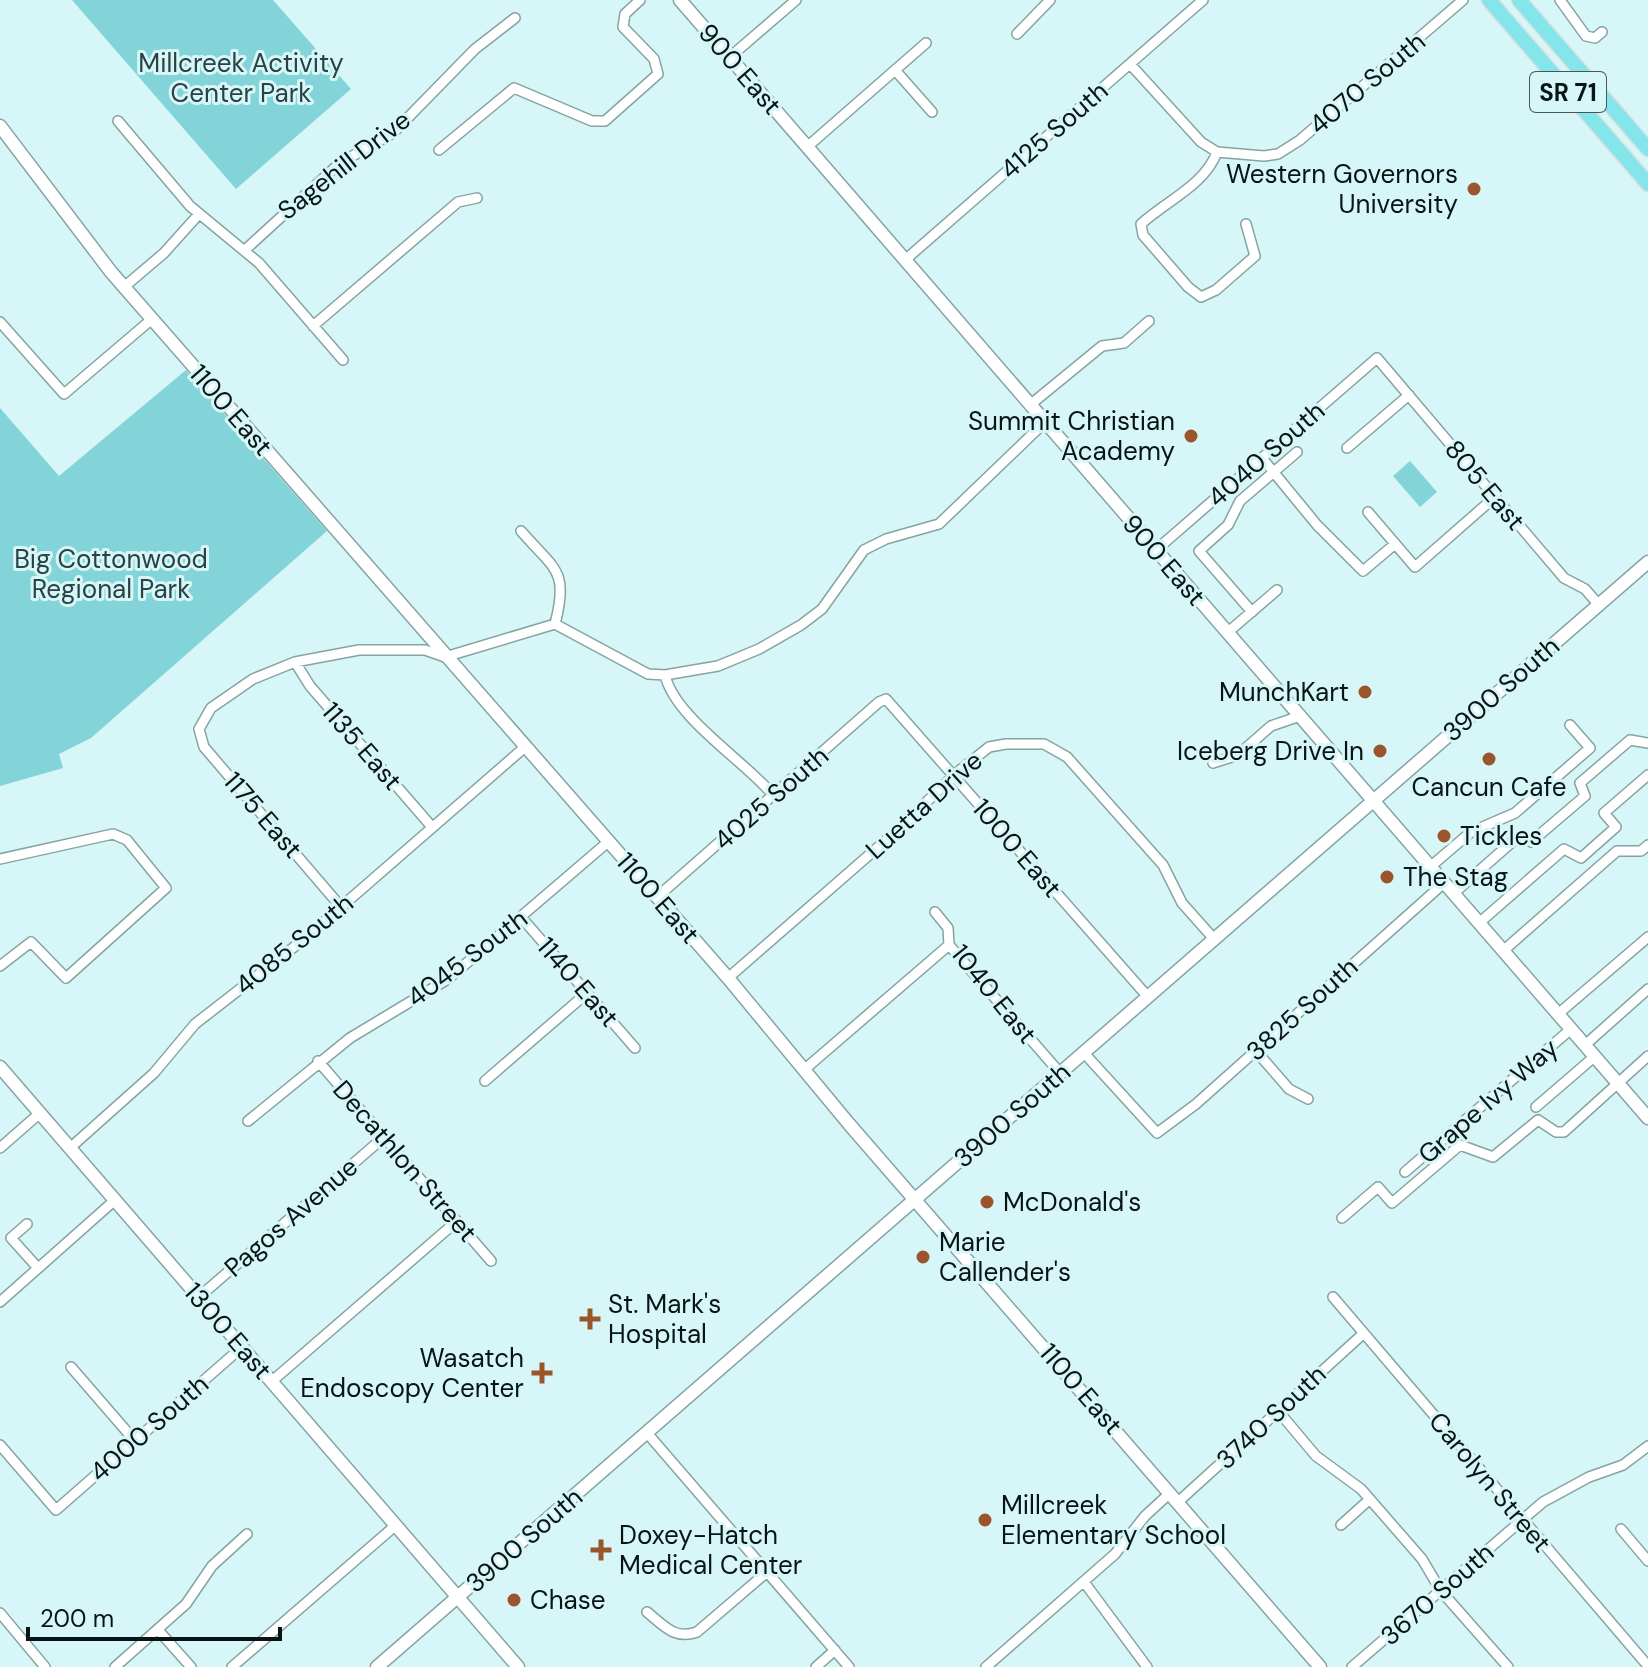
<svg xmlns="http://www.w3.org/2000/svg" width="1648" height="1667" viewBox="0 0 1648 1667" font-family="'DM Sans',sans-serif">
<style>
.green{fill:#83d4d8}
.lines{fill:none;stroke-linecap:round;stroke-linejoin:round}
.street-casing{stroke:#86a3a4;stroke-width:12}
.secondary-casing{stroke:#86a3a4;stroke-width:15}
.primary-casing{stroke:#dddede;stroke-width:17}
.street{stroke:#fff;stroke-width:9}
.secondary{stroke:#fff;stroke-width:12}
.primary{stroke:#84e6ea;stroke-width:14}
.poi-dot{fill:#9b552c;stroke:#d7f6f7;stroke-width:3}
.labels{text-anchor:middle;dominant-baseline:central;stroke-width:6;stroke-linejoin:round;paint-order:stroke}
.shield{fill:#d7f6f7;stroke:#475858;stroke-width:2}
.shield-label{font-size:24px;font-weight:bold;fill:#091414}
.park-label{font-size:26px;fill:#294243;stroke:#d7f6f7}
.street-label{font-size:26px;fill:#091414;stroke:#d7f6f7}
.poi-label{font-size:26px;fill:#091414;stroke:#d7f6f7;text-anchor:start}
</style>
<rect width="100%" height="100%" fill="#d7f6f7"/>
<path class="green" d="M72,0H273L351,89L236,189Z
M186,370L327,531L91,738L59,754L63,768L0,786V408L59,476Z
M1410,461L1437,492L1420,507L1393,476Z"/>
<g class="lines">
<g class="street-casing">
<path id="street" d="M1560,0L1586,36L1595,38L1602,32
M1017,34L1050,0
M730,57L796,0
M1130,64L1201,142L1217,152L1264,156L1278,154L1300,140L1463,0
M895,70L932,112
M118,121L190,206L259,263L343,360
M807,147L926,43
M439,150L514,88L592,121H605L658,74L654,59L623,27L625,14L640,0
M1217,152C1205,185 1166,201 1141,224L1143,235L1188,287L1201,297L1216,290L1255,256L1246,224
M245,250L340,163L393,133L475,49L515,18
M905,260L1203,0
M124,287L164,253L199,214
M0,322L64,394L152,319
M313,326L458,202L477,198
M1030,405L1102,346L1124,343L1149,321
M1347,448L1409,395
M1262,458L1317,525L1363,571L1395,544
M1368,512L1415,567L1496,496
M521,531C555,570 569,570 555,624
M1156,550L1377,358L1564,578L1585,589L1599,605
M1252,612L1199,551L1228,525L1240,501L1297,452
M1227,633L1277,590
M295,662L310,686L432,827
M665,675C675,718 745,761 774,796
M1213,763L1238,755L1271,726L1300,716
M0,859L113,834L127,840L166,888L66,978L31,942L0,966
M1430,867L1471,832L1515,813L1590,748L1570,725
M1454,893L1520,835L1531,842L1585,796L1580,783L1630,740L1648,743
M656,898L879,702L886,699L1148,997
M341,907L204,747L199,729L211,708L253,679L295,662L359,650H425L445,657L555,624L648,674L665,675L718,666L759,649L801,625L822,609L864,550L886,539L939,524L1045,422
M935,912L948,928L949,945L1060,1073
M521,917L635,1048
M1479,923L1564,849L1581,858L1616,827L1604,813L1648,775
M1503,951L1617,851H1641L1648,845
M728,978L900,828L954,775L989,747L1006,744H1044L1067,757L1163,865L1182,903L1214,939
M1558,1014L1648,937
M1585,1045L1648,989
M1256,1051L1289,1089L1308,1099
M1084,1053L1157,1133L1196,1104L1444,883
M318,1061L491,1261
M805,1069L949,945
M485,1081L587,993
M1536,1107L1594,1057
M248,1121L350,1038L448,979L608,842
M0,1148L40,1113
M70,1148L154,1073L195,1024L303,940L525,747
M1405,1172L1571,1029
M1342,1218L1378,1187L1392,1203L1460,1145L1493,1157L1538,1120L1556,1132H1564L1648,1056
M27,1224L11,1238L38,1268
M199,1297L384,1137
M1333,1297L1648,1666
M0,1302L115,1200
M71,1367L135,1441
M271,1382L457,1221
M1279,1412L1316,1456L1361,1489L1422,1559L1441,1591L1508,1667
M647,1433L849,1667
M0,1445L56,1510L242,1347
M1178,1502L1364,1333
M1341,1525L1370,1499
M1621,1529L1648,1561
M1084,1582L1147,1667
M647,1612C664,1626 675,1640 697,1632L767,1572
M0,1613L45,1667
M158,1630L191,1667
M115,1667L186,1604L212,1566L247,1534
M232,1667L396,1525
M816,1667L835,1650
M986,1667L1115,1554L1145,1516L1170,1493
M1352,1667L1543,1502L1589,1477L1623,1465L1648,1446"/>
</g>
<g class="secondary-casing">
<path id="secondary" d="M680,0L1648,1118
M0,126L111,272L728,978L849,1124L1320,1667
M0,1067L518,1667
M377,1667L1648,562"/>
</g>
<g class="primary-casing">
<path id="primary" d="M1489,0L1648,184
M1519,0L1648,149"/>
</g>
<use href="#street" class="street"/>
<use href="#secondary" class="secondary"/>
<use href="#primary" class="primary"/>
</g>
<g class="poi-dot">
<circle cx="1474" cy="189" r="8"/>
<circle cx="1191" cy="436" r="8"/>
<circle cx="1365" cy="692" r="8"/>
<circle cx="1380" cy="751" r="8"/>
<circle cx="1489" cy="759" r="8"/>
<circle cx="1444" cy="836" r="8"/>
<circle cx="1387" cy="877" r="8"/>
<circle cx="987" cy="1202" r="8"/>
<circle cx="923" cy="1257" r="8"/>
<path d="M586 1307h8v8h8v8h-8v8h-8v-8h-8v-8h8z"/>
<path d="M538 1361h8v8h8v8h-8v8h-8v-8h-8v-8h8z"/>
<circle cx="985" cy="1520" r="8"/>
<path d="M597 1538h8v8h8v8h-8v8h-8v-8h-8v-8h8z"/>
<circle cx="514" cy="1600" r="8"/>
</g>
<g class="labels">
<rect class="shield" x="1530" y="72" width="76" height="40" rx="6"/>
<g class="shield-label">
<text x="1568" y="92">SR 71</text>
</g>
<g class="park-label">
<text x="241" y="63">Millcreek Activity<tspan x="241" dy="30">Center Park</tspan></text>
<text x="111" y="559">Big Cottonwood<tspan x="111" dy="30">Regional Park</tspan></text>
</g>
<g class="street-label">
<text transform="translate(740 69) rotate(49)">900 East</text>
<text transform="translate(1367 83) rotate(-40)">4070 South</text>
<text transform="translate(1054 130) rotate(-41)">4125 South</text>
<text transform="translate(344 165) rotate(-38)">Sagehill Drive</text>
<text transform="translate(231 410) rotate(49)">1100 East</text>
<text transform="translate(1266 454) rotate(-41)">4040 South</text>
<text transform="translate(1485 485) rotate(50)">805 East</text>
<text transform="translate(1164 560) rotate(49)">900 East</text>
<text transform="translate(1501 689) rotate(-41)">3900 South</text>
<text transform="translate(362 746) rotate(49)">1135 East</text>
<text transform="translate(771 798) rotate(-41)">4025 South</text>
<text transform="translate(924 805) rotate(-42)">Luetta Drive</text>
<text transform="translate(263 815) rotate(49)">1175 East</text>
<text transform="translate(1017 848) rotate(49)">1000 East</text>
<text transform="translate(658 898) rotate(49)">1100 East</text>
<text transform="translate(294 944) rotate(-39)">4085 South</text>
<text transform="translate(467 958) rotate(-37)">4045 South</text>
<text transform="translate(578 982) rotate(49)">1140 East</text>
<text transform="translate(994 994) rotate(51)">1040 East</text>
<text transform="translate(1302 1009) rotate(-42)">3825 South</text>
<text transform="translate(1488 1101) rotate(-41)">Grape Ivy Way</text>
<text transform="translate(1012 1115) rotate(-41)">3900 South</text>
<text transform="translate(405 1161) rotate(49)">Decathlon Street</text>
<text transform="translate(291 1217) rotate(-41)">Pagos Avenue</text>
<text transform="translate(228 1331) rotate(49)">1300 East</text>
<text transform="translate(1081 1389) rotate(49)">1100 East</text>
<text transform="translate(1271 1417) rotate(-43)">3740 South</text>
<text transform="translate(149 1428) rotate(-41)">4000 South</text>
<text transform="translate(1490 1482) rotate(50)">Carolyn Street</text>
<text transform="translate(524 1540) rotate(-41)">3900 South</text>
<text transform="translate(1437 1594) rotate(-41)">3670 South</text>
</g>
<g class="poi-label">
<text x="1458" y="174" text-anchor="end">Western Governors<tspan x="1458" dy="30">University</tspan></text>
<text x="1175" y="421" text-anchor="end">Summit Christian<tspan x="1175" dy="30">Academy</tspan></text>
<text x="1349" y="692" text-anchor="end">MunchKart</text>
<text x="1364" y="751" text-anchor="end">Iceberg Drive In</text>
<text x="1489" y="787" text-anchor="middle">Cancun Cafe</text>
<text x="1460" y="836">Tickles</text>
<text x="1403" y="877">The Stag</text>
<text x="1003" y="1202">McDonald's</text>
<text x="939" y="1242">Marie<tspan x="939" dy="30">Callender's</tspan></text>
<text x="608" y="1304">St. Mark's<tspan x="608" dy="30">Hospital</tspan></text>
<text x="524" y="1358" text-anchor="end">Wasatch<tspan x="524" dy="30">Endoscopy Center</tspan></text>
<text x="1001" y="1505">Millcreek<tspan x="1001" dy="30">Elementary School</tspan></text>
<text x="619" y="1535">Doxey-Hatch<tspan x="619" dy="30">Medical Center</tspan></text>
<text x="530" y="1600">Chase</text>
</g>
</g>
<path d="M28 1627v12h252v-12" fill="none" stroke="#091414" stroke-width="4"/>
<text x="40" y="1627" font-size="24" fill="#091414" stroke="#d7f6f7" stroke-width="6" paint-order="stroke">200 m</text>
</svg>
